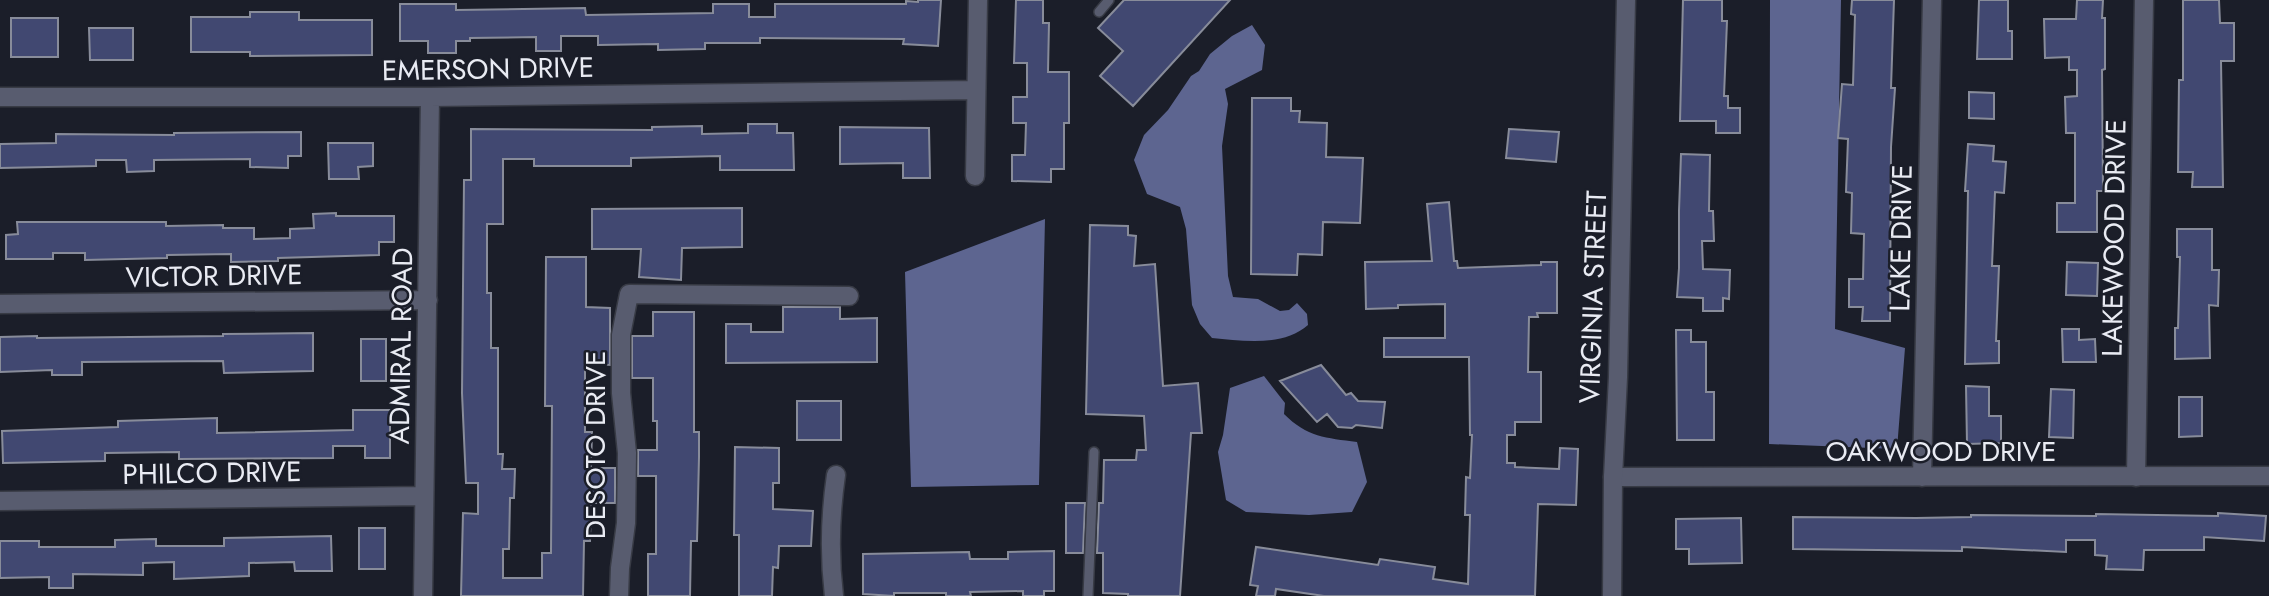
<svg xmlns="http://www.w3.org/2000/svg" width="2269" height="596" viewBox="0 0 2269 596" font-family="Jost,sans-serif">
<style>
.water{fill:#5d6590}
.building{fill:#414871;stroke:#888c9a;stroke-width:2}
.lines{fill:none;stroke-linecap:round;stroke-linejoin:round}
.service-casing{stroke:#383b45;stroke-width:12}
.minor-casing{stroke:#383b45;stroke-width:21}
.tertiary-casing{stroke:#383b45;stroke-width:21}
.service{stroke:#585c6f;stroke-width:9}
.minor{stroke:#585c6f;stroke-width:18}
.tertiary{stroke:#585c6f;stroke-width:18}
.labels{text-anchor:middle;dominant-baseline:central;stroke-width:5;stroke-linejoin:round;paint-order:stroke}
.street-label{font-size:28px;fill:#e9ebf3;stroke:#1b1e29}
</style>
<rect width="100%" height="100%" fill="#1b1e29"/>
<path class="water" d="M1770,0H1841L1835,329L1905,348L1897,449L1769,444Z
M1252,25L1265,45L1262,70L1225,89L1228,104L1222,146L1228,276L1233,297L1258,299L1280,311L1289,310L1297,303L1307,314L1308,325C1283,347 1243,341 1212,338L1200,324L1192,305L1186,229L1180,207L1147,194L1134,160L1144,135L1168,110L1191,76L1199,71L1210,54L1232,36Z
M1045,219L1039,485L911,487L905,272Z
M1264,376L1285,403L1284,414C1307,437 1326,438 1357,442L1367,482L1352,512L1309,515L1246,512L1226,500L1218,452L1223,435L1230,388Z"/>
<path class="building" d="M918,0H941L938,46L903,44L904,39L760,38V43H705V49L658,50V44L598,45V36H561V51H536V37L470,38V41H456V53H428V41H400V4H456V10L585,8L586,15L713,13V4H749V17H775V4H906V1L918,2Z
M1016,0H1043V23H1049L1048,72H1069V123H1064V169H1051V182L1012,181V155H1025L1026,123H1013V97H1027V63H1014Z
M1124,0H1230L1133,106L1100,76L1123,51L1098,28Z
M1683,0H1722V21H1727L1724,96H1728V108H1740V133H1716V121H1680Z
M1852,0H1894L1891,88H1895L1891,147L1890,321H1862L1863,307H1849V279H1863L1864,234L1851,233L1852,193L1846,192L1848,139L1838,138L1842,84L1853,85L1855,15L1851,14Z
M1979,0H2008V31H2012V59H1977Z
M2077,0H2103L2102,18H2105V69L2102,70L2103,191H2097V232H2057V203H2075V133H2066L2065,97L2077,96V70H2069V57L2045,58L2044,19H2076Z
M2183,0H2219L2220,23H2234V61H2221L2223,187H2192L2193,172H2178L2179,80H2183Z
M250,12H299V20H372V55L250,56V52H191V17H250Z
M11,18H58V57H11Z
M89,28H133V60H90Z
M1969,92L1994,93V119L1969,118Z
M1252,98H1291V111H1300L1299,122L1327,123L1326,157L1363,158L1360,223L1323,222L1322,255L1298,254L1297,275L1251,274Z
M748,124H777V133H793L794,170H720V156L631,158V166H534V159H503V224H487V293H491V348H498V454H503L502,469H515L514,498H510L509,549H503V578H542V553H551L552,406H545L546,257H586V307L610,308V365L585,363V432H592L591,468H615V503H591L590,541H584L583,596H461L463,513L478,514V483H466L462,393L464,180H471V129L652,130V127L702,126V134L748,133Z
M840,127L929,128L930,178H903V163L840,164Z
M1509,129L1559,132L1556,162L1506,158Z
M301,132V156H288V168L250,167V159L154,160V171L127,172L126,160H96V166L0,168V144L56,143V134L174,135V133Z
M328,143H373V166L358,167L359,179H329Z
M1968,144L1994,146L1993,161L2006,162L2004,193L1995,192L1992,266H1999L1996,341H1999V363L1965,364L1968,191H1965Z
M1681,154L1710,155L1709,211H1713L1714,241H1702L1703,269L1730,270L1729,299L1723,298V311H1703V298L1677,297L1679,268V211Z
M1449,202L1454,261H1457L1458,268L1541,265V262H1557V313H1537L1538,317H1529L1528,372H1541V422H1515V435H1507V463H1515V467L1559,469L1560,448L1578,449L1576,505L1538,504L1535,596H1324L1276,589L1275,596H1256L1258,586L1250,585L1256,547L1378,565L1380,559L1435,567L1433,579L1468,584L1470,515H1465L1466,477L1470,478L1472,435H1470L1469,357H1384V338H1445V304L1398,305V308L1366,309L1365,262L1432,261L1427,204Z
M742,208V247L682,248L681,280L639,277L641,249H592V209Z
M336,213V216H394V242H379V255L278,258V261L231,262V254L167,255V258L85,260V253H53V259H6V235L18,234L17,222H166V226L223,225V228H254V239L290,238V229L314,228L313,214Z
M1090,225L1128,226V235L1136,236L1134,266L1155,264L1163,386L1198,383L1202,433H1191L1180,596H1128V594L1103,593V553H1097L1099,503H1103L1104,460H1136L1137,450H1146L1144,416L1086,414Z
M2177,229H2212V270H2219L2218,306L2209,305L2210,358L2175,359V328H2178L2180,257H2177Z
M2067,262L2098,263L2097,296L2066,295Z
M783,307H840V319L877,318V362L726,363V324H751V332H783Z
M653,312H694V432H699V457L697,541H691L690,596H648V554H656V476H638V450H657V421H653V378H632V336H653Z
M2062,329H2079V340L2095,339L2096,362H2063Z
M1676,330H1691V342H1706V392H1714V440H1677Z
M313,333V371L224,373L223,361L82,362V375H52V370L0,372V337L37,336V338L223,336V334Z
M361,339H386V381H361Z
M1321,365L1346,395L1351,393L1358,401L1385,402L1382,428L1356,425L1352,428L1338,427L1327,414L1317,422L1280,381Z
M1966,386L1989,387V416H2001V443L1967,444Z
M2051,389L2074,390L2073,438L2049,437Z
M2179,397H2202V436L2179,437Z
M797,401H841V440H797Z
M353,410H390V458H365V446H333V458L179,459V452L105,453V461L3,463L2,431L118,427V421L217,418V433L353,430Z
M735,447L779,448V483H773V509L813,511L811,546H779L778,568L773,567L772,596H739V535H734Z
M1066,503H1085L1083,553H1066Z
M2218,513L2266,516L2264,541L2204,537V550H2144L2143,570L2106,569L2107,556L2095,555V540H2066V552L1962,547V551L1793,549V517L1916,518L1971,517V515L2096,516V514L2218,516Z
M1741,518L1742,563L1689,564V549H1676V519Z
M359,528H385V569H359Z
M331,536L332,571H295L294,562L249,563V576L174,579V562L143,563V575L73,574V588H49V577L0,578V541H39V547H115V540L156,539V546H224V538Z
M1054,551V591H1044V596H1023V591L970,592L971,596H946V593H894V596L863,594V554L969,552L970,559H1008V552Z"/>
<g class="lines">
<g class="service-casing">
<path id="service" d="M1099,12L1109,0
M1088,596L1094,452"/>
</g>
<g class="minor-casing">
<path id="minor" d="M0,97H430L976,90
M975,176L978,0
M0,304L428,300
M1613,477L2269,476
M1922,477L1932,0
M2136,477L2144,0
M0,501L424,496
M423,596L430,97
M619,596L620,568L626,523L627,453L621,393V335L629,294L849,296
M834,596C829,555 830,516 836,475"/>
</g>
<g class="tertiary-casing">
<path id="tertiary" d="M1612,596L1613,477L1618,377L1626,0"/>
</g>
<use href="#service" class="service"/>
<use href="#minor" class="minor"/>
<use href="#tertiary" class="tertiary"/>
</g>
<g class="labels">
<g class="street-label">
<text transform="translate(488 69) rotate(-1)">EMERSON DRIVE</text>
<text transform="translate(1901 238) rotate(-89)">LAKE DRIVE</text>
<text transform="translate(2114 238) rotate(-89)">LAKEWOOD DRIVE</text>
<text transform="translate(214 276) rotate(-1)">VICTOR DRIVE</text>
<text transform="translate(1593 297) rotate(-88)">VIRGINIA STREET</text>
<text transform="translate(401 346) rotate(-89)">ADMIRAL ROAD</text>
<text transform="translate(595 445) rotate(-90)">DESOTO DRIVE</text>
<text x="1941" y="451">OAKWOOD DRIVE</text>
<text transform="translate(212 473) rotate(-1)">PHILCO DRIVE</text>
</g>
</g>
</svg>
